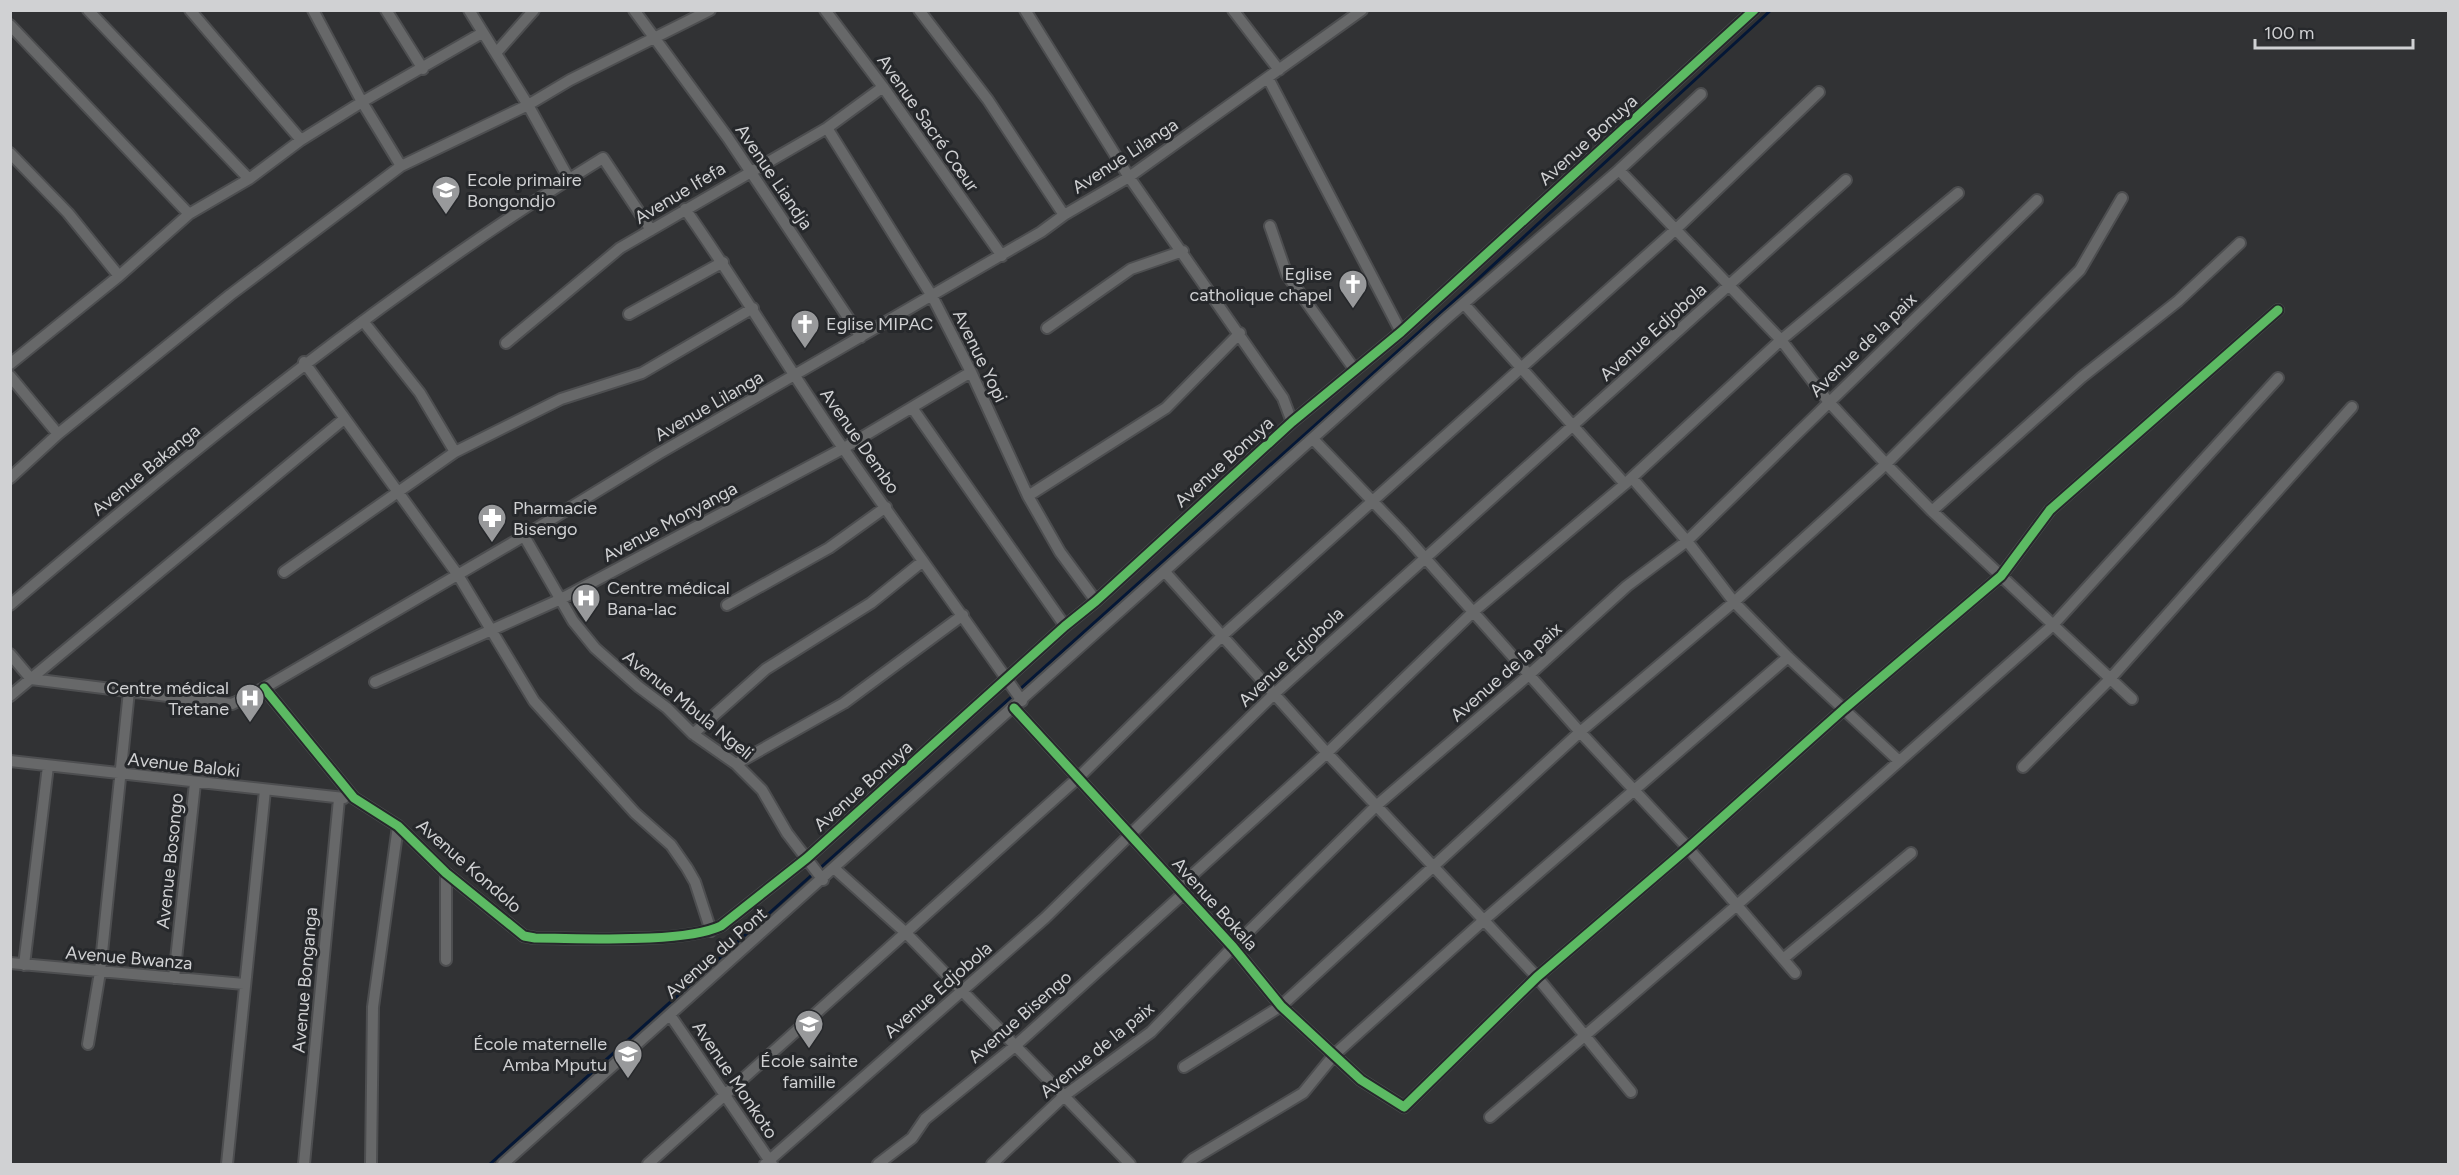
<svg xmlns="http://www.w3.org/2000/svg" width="2459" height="1175" viewBox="0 0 2459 1175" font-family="Figtree,sans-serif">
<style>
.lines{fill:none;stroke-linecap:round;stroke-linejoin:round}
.stream{stroke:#041736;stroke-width:3}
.minor-casing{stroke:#4d4e50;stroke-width:14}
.minor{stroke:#676869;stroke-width:10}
.cycleway-casing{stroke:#26282b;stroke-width:13}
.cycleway{stroke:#5cba63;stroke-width:9}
.labels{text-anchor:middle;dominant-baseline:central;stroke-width:6;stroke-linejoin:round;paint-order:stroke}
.street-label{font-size:18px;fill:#d0d1d3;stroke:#26282b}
.poi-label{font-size:18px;fill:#d0d1d3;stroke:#26282b;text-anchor:start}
</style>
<rect width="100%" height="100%" fill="#313234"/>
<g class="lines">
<path class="stream" d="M819,869L1466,290L1771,10
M490,1164L814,873"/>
<g class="minor-casing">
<path id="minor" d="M88,10L249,179
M190,10L301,140
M313,10L362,102L401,166
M386,10L423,69
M469,10L528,105L569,179
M634,10L728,138L861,337
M825,10L883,87L1002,256
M919,10L988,100L1064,215
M1025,10L1129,177L1283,398L1292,422
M1233,10L1279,70
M10,25L189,214
M496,53L534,10
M1268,78L1401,332
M827,128L932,296L971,372L1028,496L1060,552L1096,601
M10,153L68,213L119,276
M1619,170L1781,340L1828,401L1886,464L1932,511L2132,699
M685,209C740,287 789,370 843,448C902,533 963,616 1022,701
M1270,226L1287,275L1355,370
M1464,304L1625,484
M629,314L723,262
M363,321L420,393L455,452
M1047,328L1131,269L1183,251
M506,343L620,248L827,128L883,87
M304,362L458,575L534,701L635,813L671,845L687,868L695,882L711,931
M10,364L119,276L189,214L249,179L301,140L362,102L482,33
M10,376L58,434
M913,409L1065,626
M1313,439L1402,532L1580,732L1688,848L1795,973
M10,478L58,434L230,295L401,166L528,105L570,80L710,10
M1632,478L1687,541L1734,602L1788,657L1899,761
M1028,496L1166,408L1240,333
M1932,511L2082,377L2178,301L2240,243
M524,536L573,621L595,648L639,687L667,708L693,734L736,764L762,790L787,833L823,880
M284,572L455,452L561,399L642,373L753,308
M1165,572L1327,753L1537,977L1631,1092
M10,605C199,444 392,288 603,158L651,230
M727,605L829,548L886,507
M10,654L31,679L232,704L264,688L524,536L658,454L1041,232L1064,215L1129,177L1362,10
M375,682L561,599L844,448L971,372
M264,688L354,798L398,826L446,873L524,936L535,938C582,938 682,944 721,926L807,858L1065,626L1096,601L1292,422L1401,332L1754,10
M10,696L344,419
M1014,708L1233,947L1281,1006L1361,1080L1404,1107L1537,977L1688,848L1844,709L2001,576L2050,510L2278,310
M693,734L766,669L871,603L923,561
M10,761L344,798
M736,764L844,703L963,615
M2023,767L2110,679L2352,407
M835,869L906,933L1130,1164
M1179,887L1327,753L1473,612L1625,484L1781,340L1958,193
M1783,959L1911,853
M446,960V873
M10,963L244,984
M24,965L48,766
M174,978L195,783
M670,1015L772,1164
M88,1044L100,972L129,691
M1184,1067L1281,1006L1580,732L1734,602L1886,464L2080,270L2122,198
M1490,1117L1737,905L2053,625L2278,378
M227,1164L265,790
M304,1164L339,799
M371,1164L373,1007L398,826
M503,1164L1448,317L1619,170L1701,94
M648,1164L1079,777L1222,636L1675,230L1819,92
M765,1164L1045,918L1274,694L1846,180
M878,1164L912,1138L925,1119L1015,1046L1184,893
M992,1164L1064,1096L1151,1032L1233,947L1376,806L1530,674L1627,586L1687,541L2037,200
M1188,1164L1193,1159L1303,1093L1334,1055L1484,920L1788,657"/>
</g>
<use href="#minor" class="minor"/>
<g class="cycleway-casing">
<path id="cycleway" d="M264,688L354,798L398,826L446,873L524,936L535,938C582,938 682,944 721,926L807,858L1065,626L1096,601L1292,422L1401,332L1754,10
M1014,708L1233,947L1281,1006L1361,1080L1404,1107L1537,977L1688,848L1844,709L2001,576L2050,510L2278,310"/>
</g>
<use href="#cycleway" class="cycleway"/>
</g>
<defs>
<g id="school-pin" transform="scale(1.5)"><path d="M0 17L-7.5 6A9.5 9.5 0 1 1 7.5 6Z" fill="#98999b" stroke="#26282b"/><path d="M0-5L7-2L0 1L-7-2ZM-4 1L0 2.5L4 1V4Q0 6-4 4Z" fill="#fff"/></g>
<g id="church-pin" transform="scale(1.5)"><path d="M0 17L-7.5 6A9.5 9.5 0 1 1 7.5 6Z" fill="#98999b" stroke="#26282b"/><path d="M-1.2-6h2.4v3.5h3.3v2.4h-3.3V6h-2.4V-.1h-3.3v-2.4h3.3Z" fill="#fff"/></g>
<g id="pharmacy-pin" transform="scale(1.5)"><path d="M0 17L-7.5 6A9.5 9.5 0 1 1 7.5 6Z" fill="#98999b" stroke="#26282b"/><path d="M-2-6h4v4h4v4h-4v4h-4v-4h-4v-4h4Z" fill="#fff"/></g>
<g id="hospital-pin" transform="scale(1.5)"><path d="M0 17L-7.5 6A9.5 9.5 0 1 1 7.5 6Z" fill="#98999b" stroke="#26282b"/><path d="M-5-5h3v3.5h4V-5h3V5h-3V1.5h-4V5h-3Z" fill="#fff"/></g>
</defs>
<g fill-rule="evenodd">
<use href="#school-pin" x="446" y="190"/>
<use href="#church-pin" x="1353" y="284"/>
<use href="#church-pin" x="805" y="324"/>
<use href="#pharmacy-pin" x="492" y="518"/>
<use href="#hospital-pin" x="586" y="598"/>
<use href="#hospital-pin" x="250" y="698"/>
<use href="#school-pin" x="809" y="1024"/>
<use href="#school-pin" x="628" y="1054"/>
</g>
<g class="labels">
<g class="street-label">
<text transform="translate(928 123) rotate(55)">Avenue Sacré Cœur</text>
<text transform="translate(1588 140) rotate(-42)">Avenue Bonuya</text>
<text transform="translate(1125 156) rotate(-33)">Avenue Lilanga</text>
<text transform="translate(774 177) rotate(56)">Avenue Liandja</text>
<text transform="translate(680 193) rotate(-31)">Avenue Ifefa</text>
<text transform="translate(1653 332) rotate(-42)">Avenue Edjobola</text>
<text transform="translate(1863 345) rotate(-44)">Avenue de la paix</text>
<text transform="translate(980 356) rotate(64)">Avenue Yopi</text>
<text transform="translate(709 406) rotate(-30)">Avenue Lilanga</text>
<text transform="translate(860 441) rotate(55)">Avenue Dembo</text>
<text transform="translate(1224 462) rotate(-42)">Avenue Bonuya</text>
<text transform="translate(146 470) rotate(-39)">Avenue Bakanga</text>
<text transform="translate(670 522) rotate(-28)">Avenue Monyanga</text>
<text transform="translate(1291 657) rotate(-43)">Avenue Edjobola</text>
<text transform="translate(1506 672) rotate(-41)">Avenue de la paix</text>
<text transform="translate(688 705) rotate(39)">Avenue Mbula Ngeli</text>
<text transform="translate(184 765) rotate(6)">Avenue Baloki</text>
<text transform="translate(863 786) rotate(-42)">Avenue Bonuya</text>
<text transform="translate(170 861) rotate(-84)">Avenue Bosongo</text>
<text transform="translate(469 866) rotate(41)">Avenue Kondolo</text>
<text transform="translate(1215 904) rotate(48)">Avenue Bokala</text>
<text transform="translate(716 953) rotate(-41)">Avenue du Pont</text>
<text transform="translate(129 958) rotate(5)">Avenue Bwanza</text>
<text transform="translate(305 980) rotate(-85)">Avenue Bonganga</text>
<text transform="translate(938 990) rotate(-41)">Avenue Edjobola</text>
<text transform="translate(1020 1017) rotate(-41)">Avenue Bisengo</text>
<text transform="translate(1097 1050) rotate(-39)">Avenue de la paix</text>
<text transform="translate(735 1080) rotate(56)">Avenue Monkoto</text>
</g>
<g class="poi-label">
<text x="467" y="180">Ecole primaire<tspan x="467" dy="21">Bongondjo</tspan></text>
<text x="1332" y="274" text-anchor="end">Eglise<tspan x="1332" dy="21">catholique chapel</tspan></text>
<text x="826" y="324">Eglise MIPAC</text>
<text x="513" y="508">Pharmacie<tspan x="513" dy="21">Bisengo</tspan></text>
<text x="607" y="588">Centre médical<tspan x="607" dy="21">Bana-lac</tspan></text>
<text x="229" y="688" text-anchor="end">Centre médical<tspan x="229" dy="21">Tretane</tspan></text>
<text x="607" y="1044" text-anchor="end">École maternelle<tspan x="607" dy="21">Amba Mputu</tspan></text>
<text x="809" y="1061" text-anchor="middle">École sainte<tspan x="809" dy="21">famille</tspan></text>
</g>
</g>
<rect width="2459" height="1175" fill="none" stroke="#d0d1d3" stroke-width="24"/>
<path d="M2255 39v9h158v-9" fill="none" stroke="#d0d1d3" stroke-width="3"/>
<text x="2264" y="39" font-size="18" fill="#d0d1d3" stroke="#26282b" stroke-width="4.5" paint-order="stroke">100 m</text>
</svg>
